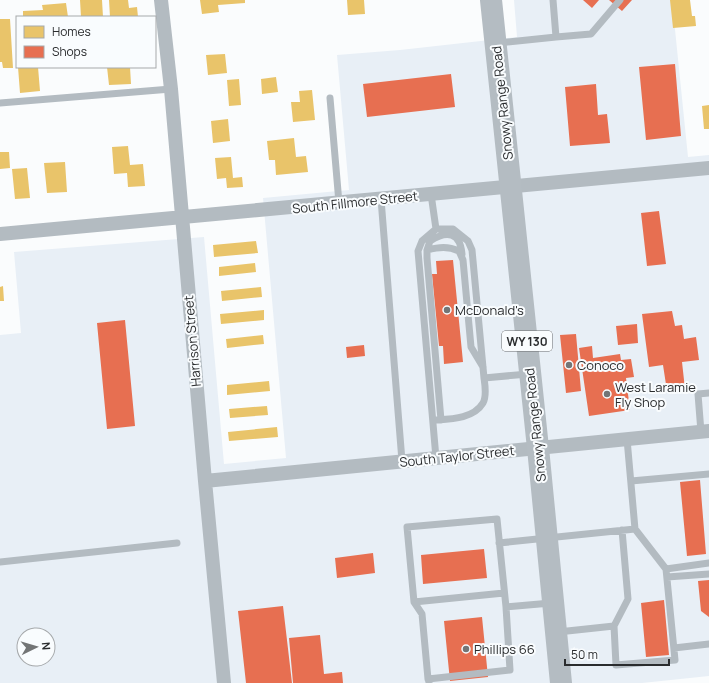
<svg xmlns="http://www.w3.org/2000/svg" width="709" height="683" viewBox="0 0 709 683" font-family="Manrope,sans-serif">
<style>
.built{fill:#e8eff6;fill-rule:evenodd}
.homes{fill:#e9c46a}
.shops{fill:#e76f51}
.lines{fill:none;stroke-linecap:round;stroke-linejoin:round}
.lane{stroke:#b3bbc1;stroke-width:7}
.street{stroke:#b3bbc1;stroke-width:14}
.primary{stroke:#b4bcc2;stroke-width:22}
.poi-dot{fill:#737576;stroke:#f9fcfe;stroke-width:1.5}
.labels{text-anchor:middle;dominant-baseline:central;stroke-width:4;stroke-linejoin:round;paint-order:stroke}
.shield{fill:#f9fcfe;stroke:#686a6c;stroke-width:1}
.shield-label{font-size:12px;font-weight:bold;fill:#2a2c2e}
.street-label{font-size:13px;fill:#2a2c2e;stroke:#f9fcfe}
.poi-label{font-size:13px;fill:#2a2c2e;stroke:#f9fcfe;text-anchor:start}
</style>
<rect width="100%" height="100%" fill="#fafcfd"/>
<path class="built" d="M514,0H672L688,157L709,155V676L642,683H0V335L21,333L14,252L204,237L224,464L286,458L263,198L349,190L337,55L400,50L517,37ZM24,635H48V659H24Z"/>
<path class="homes" d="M80,0H102L103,17H81Z
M109,0H128L129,8L137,7L138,17H110Z
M200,0H245V3L218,5L219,12L202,14Z
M347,0H364L365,14L348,15Z
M670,0H690L692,16H695L696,26L673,28Z
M66,3L68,17H23V11L43,10L42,5Z
M0,19H10L13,68H3L2,62H0Z
M225,54L227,73L208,75L206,55Z
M18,67H38L40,91L20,93Z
M107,67H130L131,84L109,85Z
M276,77L278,92L262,94L261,79Z
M239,79L241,105L229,106L227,80Z
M312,90L315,120L293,122L291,102H300L299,91Z
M709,105V129H704L702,106Z
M228,119L230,141L213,143L211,121Z
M294,138L296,157L306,156L308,172L276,175L275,160H269L267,141Z
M128,146L130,165L143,164L145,186L128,187L127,173L114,174L112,147Z
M0,152H9L10,168L0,169Z
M231,157L233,178L242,177L243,187L227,188L226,178L217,179L215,158Z
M65,162L67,192L47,193L44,163Z
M27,168L30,198L15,199L12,169Z
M256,241L258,253L214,257L213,245Z
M255,263L256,272L219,276V267Z
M3,286L4,301H0V287Z
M261,287L262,297L222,301L221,291Z
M264,310V320L221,324L220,314Z
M263,335L264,344L227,348L226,339Z
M269,381L270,391L227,395V385Z
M267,406L268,415L230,418L229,409Z
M277,427L278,437L229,441L228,432Z"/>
<path class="shops" d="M583,0H599L592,8Z
M609,0H632L622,11Z
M675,64L681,136L646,140L639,67Z
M451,74L455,107L367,117L363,84Z
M596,84L598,115L607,114L610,143L570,146L565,87Z
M659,211L666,264L647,266L641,213Z
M453,260L463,362L444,364L443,346H439L432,274H437L436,261Z
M672,311L675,326L682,325L684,339L696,337L699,360L682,362L685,389L667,391L663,365L649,367L642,314Z
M125,320L135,426L107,429L97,323Z
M637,324L638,343L618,345L616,326Z
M576,334L581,391L566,393L560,335Z
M364,345L365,356L347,358L346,347Z
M592,346L593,358L620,354L621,360L631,359L634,377L626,378L630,410L589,416L579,348Z
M700,480L706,554L687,556L680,482Z
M484,549L487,578L423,584L421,555Z
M373,553L375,573L337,578L335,558Z
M709,580V617L701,611L698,581Z
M664,600L669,655L646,657L641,603Z
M283,606L292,683H246L238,611Z
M482,617L488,677L450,681L444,621Z
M320,635L324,674L342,672L343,683H293L289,638Z"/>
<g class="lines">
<path class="lane" d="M556,37L591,34L620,0
M498,43L556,37L553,0
M330,98L339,203
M0,103L171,89
M431,194L436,229L422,241L418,251L436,458
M381,199L402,461
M436,229H453L468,241L472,250L484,378L528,374
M427,250L430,241C447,230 460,232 462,254
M437,420C453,419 474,418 483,403C487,396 485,385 484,378
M441,420L427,258V250C439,247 448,246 459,251L463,260L471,347L483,367
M701,432L698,394L709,393
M631,481L709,474
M622,530L628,599L614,626L616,665L675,660L666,569L635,529
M499,543L635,529L627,439
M0,562L177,543
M666,569L709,563
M667,577L709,574
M414,602L504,593
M558,632L614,626
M674,648L709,644
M428,679L422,614L414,602L407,527L497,519L506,607
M429,682L428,679L510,670L506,607L551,603"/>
<path class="street" d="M161,0L171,89L205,481L224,683
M0,234C236,213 473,189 709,168
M205,481L709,431"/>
<path class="primary" d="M491,0L538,448L561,683"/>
</g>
<g class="poi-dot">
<circle cx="447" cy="310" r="4"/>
<circle cx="569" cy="365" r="4"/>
<circle cx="607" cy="394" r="4"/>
<circle cx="466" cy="649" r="4"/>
</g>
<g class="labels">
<rect class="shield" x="502" y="331" width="50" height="20" rx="3"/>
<g class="shield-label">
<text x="527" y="341">WY 130</text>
</g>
<g class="street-label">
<text transform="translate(502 103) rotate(-96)">Snowy Range Road</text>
<text transform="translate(355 202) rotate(-6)">South Fillmore Street</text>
<text transform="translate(192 341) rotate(-95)">Harrison Street</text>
<text transform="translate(535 425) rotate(-96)">Snowy Range Road</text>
<text transform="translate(457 456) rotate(-6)">South Taylor Street</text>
</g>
<g class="poi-label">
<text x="455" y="310">McDonald's</text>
<text x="577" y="365">Conoco</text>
<text x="615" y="387">West Laramie<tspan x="615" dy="15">Fly Shop</tspan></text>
<text x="474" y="649">Phillips 66</text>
</g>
</g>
<rect x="16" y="16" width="140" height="52" fill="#f9fcfe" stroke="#a6a9ab"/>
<rect x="24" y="26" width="20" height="12" fill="#e9c46a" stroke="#a6a9ab"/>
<text x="52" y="36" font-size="12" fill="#2a2c2e">Homes</text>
<rect x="24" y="46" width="20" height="12" fill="#e76f51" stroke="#a6a9ab"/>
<text x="52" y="56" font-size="12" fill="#2a2c2e">Shops</text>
<g transform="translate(36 647) rotate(85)"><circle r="19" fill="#f9fcfe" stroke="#a6a9ab"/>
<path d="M0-3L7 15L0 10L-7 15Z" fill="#737576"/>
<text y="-6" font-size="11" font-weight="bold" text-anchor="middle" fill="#2a2c2e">N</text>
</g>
<path d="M565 659v6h104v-6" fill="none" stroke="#2a2c2e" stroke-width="2"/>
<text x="571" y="659" font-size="12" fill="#2a2c2e" stroke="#f9fcfe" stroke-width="3" paint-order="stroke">50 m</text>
</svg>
